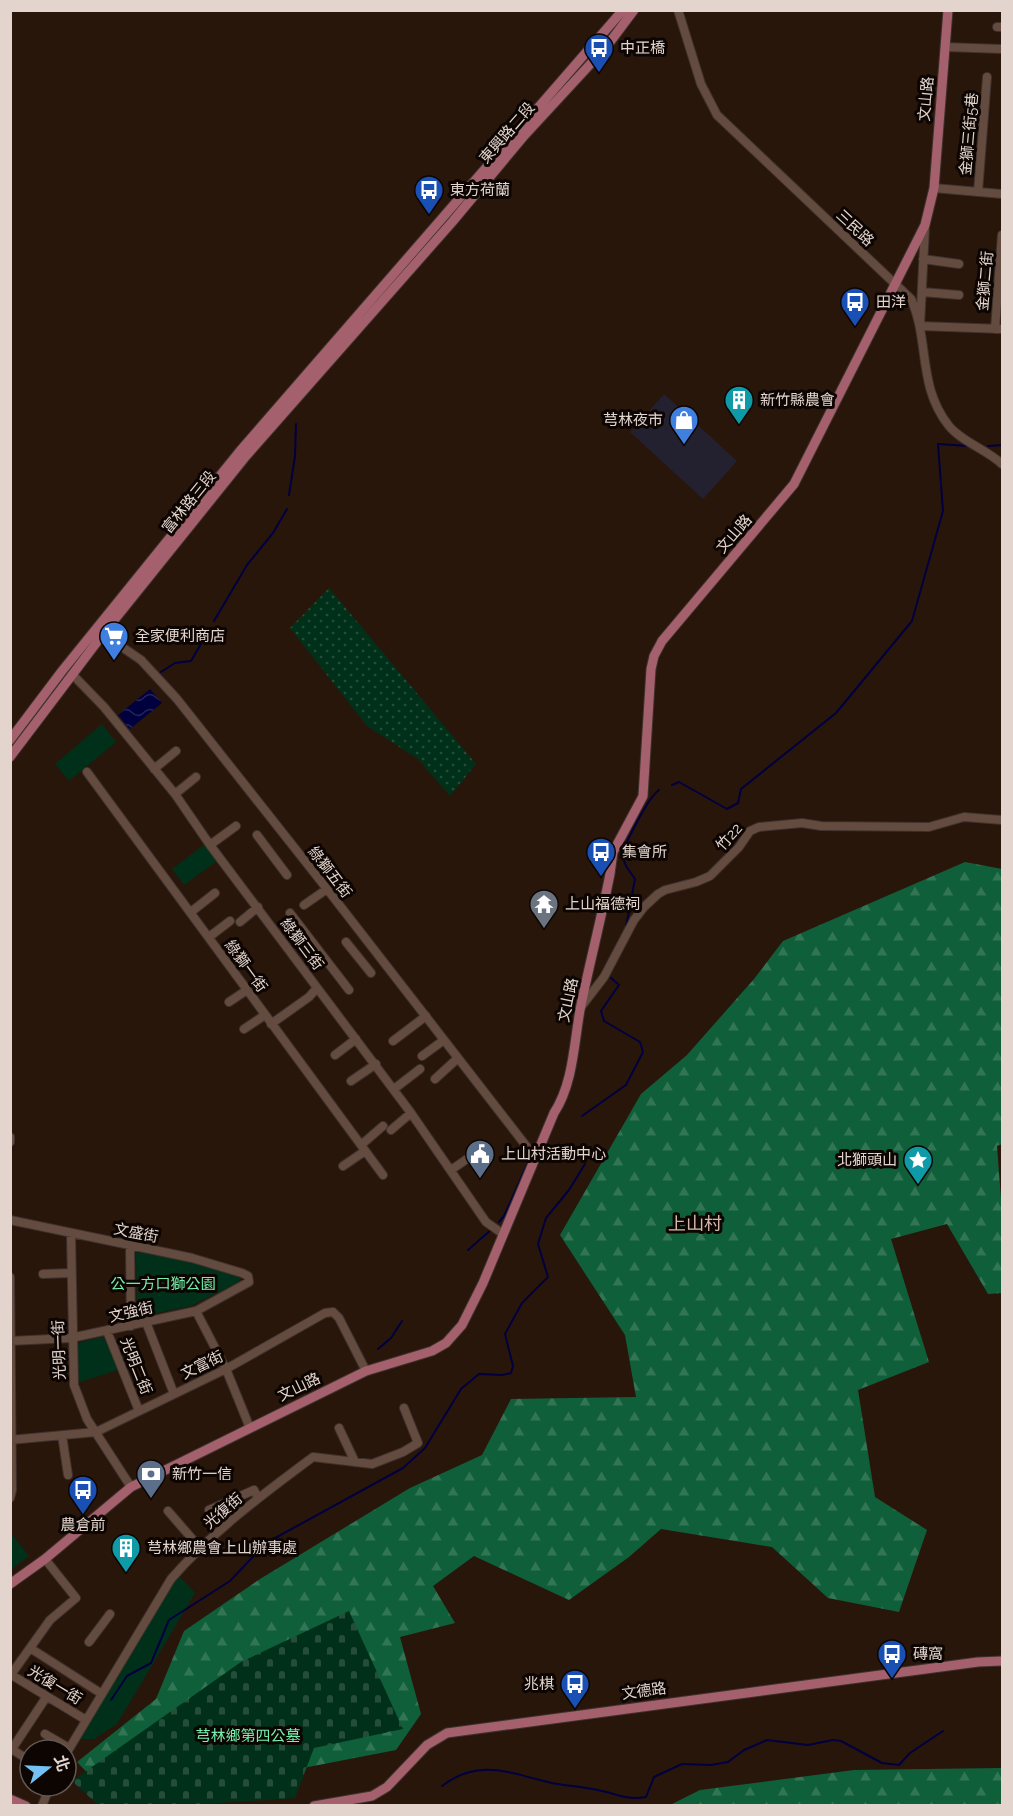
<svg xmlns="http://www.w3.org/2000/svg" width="1013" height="1816" viewBox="0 0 1013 1816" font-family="Raleway,'Noto Sans TC',sans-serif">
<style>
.commercial{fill:#232030}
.grass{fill:url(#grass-dots)}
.forest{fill:url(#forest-firs)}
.cemetery{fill:url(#cemetery-stones)}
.green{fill:#003019}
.water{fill:url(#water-waves)}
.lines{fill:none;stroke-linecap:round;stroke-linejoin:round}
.stream{stroke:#00003f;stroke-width:2}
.minor-casing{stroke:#3f312d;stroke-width:10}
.major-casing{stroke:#3f312d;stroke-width:11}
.minor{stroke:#634c3f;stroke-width:8}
.major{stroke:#a4616d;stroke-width:9}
.labels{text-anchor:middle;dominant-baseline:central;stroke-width:6;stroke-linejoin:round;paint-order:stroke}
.poi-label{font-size:15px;fill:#e3d5ce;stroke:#0c0502;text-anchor:start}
.street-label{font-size:15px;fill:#e3d5ce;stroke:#0c0502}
.park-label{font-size:15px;fill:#74f2ac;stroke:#0c0502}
.quarter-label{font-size:18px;fill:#d5baab;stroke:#0c0502}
</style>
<defs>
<pattern id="grass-dots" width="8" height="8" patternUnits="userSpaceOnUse" patternTransform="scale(1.5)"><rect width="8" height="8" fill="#003019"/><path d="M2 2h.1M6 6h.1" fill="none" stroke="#254d39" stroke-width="1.8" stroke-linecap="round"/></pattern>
<pattern id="forest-firs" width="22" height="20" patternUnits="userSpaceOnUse" patternTransform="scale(1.5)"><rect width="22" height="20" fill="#0f5f3a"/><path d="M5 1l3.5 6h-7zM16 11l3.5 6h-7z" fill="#327555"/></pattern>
<pattern id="cemetery-stones" width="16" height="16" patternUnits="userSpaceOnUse" patternTransform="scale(1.5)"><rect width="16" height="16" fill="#003019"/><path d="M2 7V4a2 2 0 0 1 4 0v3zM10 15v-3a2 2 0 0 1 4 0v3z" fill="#254d39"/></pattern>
<pattern id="water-waves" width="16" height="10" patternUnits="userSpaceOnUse" patternTransform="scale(1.5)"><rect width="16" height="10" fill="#00003f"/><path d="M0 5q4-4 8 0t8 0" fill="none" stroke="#25245a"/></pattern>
</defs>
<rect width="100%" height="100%" fill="#29160b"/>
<path class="commercial" d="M664,394L737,461L703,499L630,432Z"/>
<path class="grass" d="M329,588L476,764L450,796L418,759L367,726L290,628Z"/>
<path class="forest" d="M965,862L1002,869V1144L997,1146L1002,1212V1293L988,1294L947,1224L891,1239L929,1362L858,1390L875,1497L927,1530L899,1612L828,1598L772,1547L661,1529L629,1557L569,1600L474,1556L433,1586L455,1623L400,1637L421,1714L396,1750L189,1790L102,1788L77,1762L156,1699L184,1631L260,1579L410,1488L482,1455L511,1399L636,1397L625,1335L560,1235L641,1094L687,1055L754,979L783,941Z
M1002,1768V1805H670L700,1790L854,1770Z"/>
<path class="cemetery" d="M349,1611L403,1729L314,1748L295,1798L188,1805H98L72,1781L241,1662Z"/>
<path class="green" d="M102,724L116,742L69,781L55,764Z
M205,844L217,861L184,885L172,869Z
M136,1252L188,1261L237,1275L240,1278L239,1282L191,1306L137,1317Z
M102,1337L107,1341L118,1370L77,1383L76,1346L81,1342Z
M10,1532L29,1556L11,1570H10Z
M178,1575L195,1593L117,1724L94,1739H76L171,1582Z"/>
<path class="water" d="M150,689L162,703L130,729L118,715Z"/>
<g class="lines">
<path class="stream" d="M988,446L1002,445
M289,495L295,456L296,424
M214,621L247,565L273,533L287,509
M161,672L175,663L191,661L208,632
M672,785L679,782L727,809L738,803L741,789L836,713L912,621L943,511L938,444L968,446
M626,927L635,879L626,866L621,853C629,839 647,798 659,790
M582,1116L626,1085L643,1052L640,1042L604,1021L601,1011L619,985L611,978
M499,1222L504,1216L539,1138
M468,1250L492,1229
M378,1349L391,1338L402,1321
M111,1700L127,1676L151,1663L169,1620L230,1581L266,1543L403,1468L425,1448L461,1389L479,1374L502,1375L511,1373L513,1366L505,1334L522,1303L548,1277L538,1244L546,1218L569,1190L585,1164
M442,1786C480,1757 511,1774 552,1783C568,1786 585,1787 602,1791C620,1795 627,1800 646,1797L654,1777L682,1764L711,1765L728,1762L744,1750L767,1740L808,1745L833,1740L841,1741L882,1763L899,1765L910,1753L943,1731"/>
<g class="minor-casing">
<path id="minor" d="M678,10L701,84L717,115L911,299C930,341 917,386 949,426C961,441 987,450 1002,464
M997,27H1002
M945,47L1002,49
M934,188L1002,194
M978,192L987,77
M925,227L920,326L1002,329
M923,259L959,264
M922,292L959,295
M995,329L1002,235
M100,632L141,660L177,699L327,889L527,1147
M72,674L104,707L175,794L210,845L411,1113L486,1222L503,1234
M154,769L176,751
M87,772L383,1175
M175,794L196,777
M257,835L287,875
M210,845L236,826
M304,905L327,889
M191,912L215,893
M290,913L349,990
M240,922L258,907
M209,937L230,921
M346,942L371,973
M229,1002L247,990
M581,1007L604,977L634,920L644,907L658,894L665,890L696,882L710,876L739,847L750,831L759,827L802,823L821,826L929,827L964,817L1002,820
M271,1024L309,997L317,988
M244,1029L265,1015
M393,1041L426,1016
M335,1055L356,1039
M422,1056L444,1040
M435,1079L458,1058
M351,1081L376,1064
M394,1089L420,1069
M391,1130L411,1113
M10,1137V1142
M361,1145L383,1126
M343,1166L365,1151
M451,1170L477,1152
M10,1220L192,1258L242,1273L248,1276L249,1282L196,1311L71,1338L10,1341
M71,1234L74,1385L87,1419L131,1487
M130,1246L131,1326
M43,1274L71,1273
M10,1277L12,1490L10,1498
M196,1311L226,1369L250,1428
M146,1322L174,1394
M107,1331L139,1411
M339,1428L355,1462
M62,1435L68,1475
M10,1440L96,1432L226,1369L325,1313L333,1312L339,1318L366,1371
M209,1510L254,1490L258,1498
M168,1511L201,1549
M89,1642L110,1614
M30,1648L102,1694
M10,1674L86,1720
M10,1676L50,1620L76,1598L45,1559
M45,1734L69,1748
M10,1748L30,1761
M12,1749L47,1696
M66,1754L171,1579C212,1532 263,1494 313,1457L372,1464L403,1452L418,1443L404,1408
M42,1806L50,1786"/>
</g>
<g class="major-casing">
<path id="major" d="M10,740L62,671L240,451L623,10
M10,757L103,634L246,456L453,221L523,137L607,46L634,10
M10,1584L45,1559L131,1487L366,1371L432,1351L446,1343L462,1325L483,1283L554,1113C573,1084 574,1044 580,1010C589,965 601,920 610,874L613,852L643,796L651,669L654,656L662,641L794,484L925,225L934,188L948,10
M10,1799L26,1806
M314,1806L372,1796L387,1787L427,1745L447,1733L978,1662L1002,1661"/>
</g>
<use href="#minor" class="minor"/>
<use href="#major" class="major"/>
</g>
<defs>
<g id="bus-pin" transform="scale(1.5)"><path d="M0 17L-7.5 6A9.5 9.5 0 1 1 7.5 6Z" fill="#1a4fb4" stroke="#0c0502"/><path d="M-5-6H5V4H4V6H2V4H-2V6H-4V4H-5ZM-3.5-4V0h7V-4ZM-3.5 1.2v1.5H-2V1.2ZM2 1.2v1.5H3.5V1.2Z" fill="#fff"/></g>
<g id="building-pin" transform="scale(1.5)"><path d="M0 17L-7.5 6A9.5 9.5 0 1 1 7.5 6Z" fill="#0f9aa8" stroke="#0c0502"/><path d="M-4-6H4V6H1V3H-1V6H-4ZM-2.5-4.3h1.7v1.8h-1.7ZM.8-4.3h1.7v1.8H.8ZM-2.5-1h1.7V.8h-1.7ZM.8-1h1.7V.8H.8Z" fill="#fff"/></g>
<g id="shop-pin" transform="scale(1.5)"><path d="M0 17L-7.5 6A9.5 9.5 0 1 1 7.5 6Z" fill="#3f7fe0" stroke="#0c0502"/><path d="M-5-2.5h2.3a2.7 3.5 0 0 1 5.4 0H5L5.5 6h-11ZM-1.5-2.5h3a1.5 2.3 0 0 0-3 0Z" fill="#fff"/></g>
<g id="supermarket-pin" transform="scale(1.5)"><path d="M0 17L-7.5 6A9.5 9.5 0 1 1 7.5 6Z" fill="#3f7fe0" stroke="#0c0502"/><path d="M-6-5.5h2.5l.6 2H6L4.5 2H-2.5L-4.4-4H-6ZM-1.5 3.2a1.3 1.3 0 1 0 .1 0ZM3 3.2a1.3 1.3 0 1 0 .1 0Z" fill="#fff"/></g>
<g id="temple-pin" transform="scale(1.5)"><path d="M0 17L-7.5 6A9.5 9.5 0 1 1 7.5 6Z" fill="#6b7280" stroke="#0c0502"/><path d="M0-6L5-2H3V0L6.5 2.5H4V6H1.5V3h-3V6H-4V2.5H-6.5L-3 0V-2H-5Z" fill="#fff"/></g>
<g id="civic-pin" transform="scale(1.5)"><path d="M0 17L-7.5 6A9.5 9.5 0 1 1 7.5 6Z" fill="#5c6f8a" stroke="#0c0502"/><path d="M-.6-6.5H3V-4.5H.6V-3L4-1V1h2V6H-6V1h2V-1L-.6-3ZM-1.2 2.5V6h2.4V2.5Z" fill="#fff"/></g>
<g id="sight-pin" transform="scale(1.5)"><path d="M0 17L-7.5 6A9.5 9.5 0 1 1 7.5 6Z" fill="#0f9aa8" stroke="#0c0502"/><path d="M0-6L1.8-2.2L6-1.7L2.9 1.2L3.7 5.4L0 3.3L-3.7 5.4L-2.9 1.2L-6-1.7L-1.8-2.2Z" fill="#fff"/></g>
<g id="bank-pin" transform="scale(1.5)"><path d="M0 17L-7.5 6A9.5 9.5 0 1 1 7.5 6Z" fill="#5c6f8a" stroke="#0c0502"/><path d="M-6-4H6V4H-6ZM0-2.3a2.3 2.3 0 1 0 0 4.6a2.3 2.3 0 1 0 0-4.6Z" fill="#fff"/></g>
</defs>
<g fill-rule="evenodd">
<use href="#bus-pin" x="599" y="48"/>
<use href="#bus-pin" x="429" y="190"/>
<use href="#bus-pin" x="855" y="302"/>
<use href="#building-pin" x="739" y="400"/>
<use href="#shop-pin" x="684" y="420"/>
<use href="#supermarket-pin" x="114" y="636"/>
<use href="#bus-pin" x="601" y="852"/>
<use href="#temple-pin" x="544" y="904"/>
<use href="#civic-pin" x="480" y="1154"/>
<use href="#sight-pin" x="918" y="1160"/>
<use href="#bank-pin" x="151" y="1474"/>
<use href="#bus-pin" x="83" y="1490"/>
<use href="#building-pin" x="126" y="1548"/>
<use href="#bus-pin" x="892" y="1654"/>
<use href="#bus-pin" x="575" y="1684"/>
</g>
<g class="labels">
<g class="poi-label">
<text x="620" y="48">中正橋</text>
<text x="450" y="190">東方荷蘭</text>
<text x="876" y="302">田洋</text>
<text x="760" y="400">新竹縣農會</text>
<text x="663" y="420" text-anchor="end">芎林夜市</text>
<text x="135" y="636">全家便利商店</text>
<text x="622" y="852">集會所</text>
<text x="565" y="904">上山福德祠</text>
<text x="501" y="1154">上山村活動中心</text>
<text x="897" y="1160" text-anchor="end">北獅頭山</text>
<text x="172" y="1474">新竹一信</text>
<text x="83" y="1525" text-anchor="middle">農倉前</text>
<text x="147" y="1548">芎林鄉農會上山辦事處</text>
<text x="913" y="1654">磚窩</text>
<text x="554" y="1684" text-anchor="end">兆棋</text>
</g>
<g class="street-label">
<text transform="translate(926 99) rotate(-85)">文山路</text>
<text transform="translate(507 133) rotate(-49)">東興路二段</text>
<text transform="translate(969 134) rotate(-85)">金獅三街5巷</text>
<text transform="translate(855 228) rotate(43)">三民路</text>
<text transform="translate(985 281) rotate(-85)">金獅二街</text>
<text transform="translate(189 502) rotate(-51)">富林路三段</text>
<text transform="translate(734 534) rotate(-49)">文山路</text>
<text transform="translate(729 837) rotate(-48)">竹22</text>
<text transform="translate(330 872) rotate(52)">綠獅五街</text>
<text transform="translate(302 944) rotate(53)">綠獅三街</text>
<text transform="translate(246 966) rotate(54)">綠獅一街</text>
<text transform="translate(568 1000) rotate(-78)">文山路</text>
<text transform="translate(136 1233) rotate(11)">文盛街</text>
<text transform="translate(131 1312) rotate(-13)">文強街</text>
<text transform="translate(59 1350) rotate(-92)">光明一街</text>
<text transform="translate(202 1365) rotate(-26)">文富街</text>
<text transform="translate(136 1366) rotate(68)">光明二街</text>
<text transform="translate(299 1387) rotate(-26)">文山路</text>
<text transform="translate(223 1511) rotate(-41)">光復街</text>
<text transform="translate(55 1685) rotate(31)">光復一街</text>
<text transform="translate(644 1691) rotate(-8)">文德路</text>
</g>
<g class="park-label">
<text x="163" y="1284">公一方口獅公園</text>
<text x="248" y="1736">芎林鄉第四公墓</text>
</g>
<g class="quarter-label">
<text x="695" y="1223">上山村</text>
</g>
</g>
<rect width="1013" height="1816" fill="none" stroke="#e3d5ce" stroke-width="24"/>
<g transform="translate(48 1768) rotate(72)"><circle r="28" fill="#0c0502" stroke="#625854" stroke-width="1.5"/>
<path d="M0-4.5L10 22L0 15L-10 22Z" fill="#73c1f5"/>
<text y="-9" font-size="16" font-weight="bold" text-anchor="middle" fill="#e3d5ce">北</text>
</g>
</svg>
